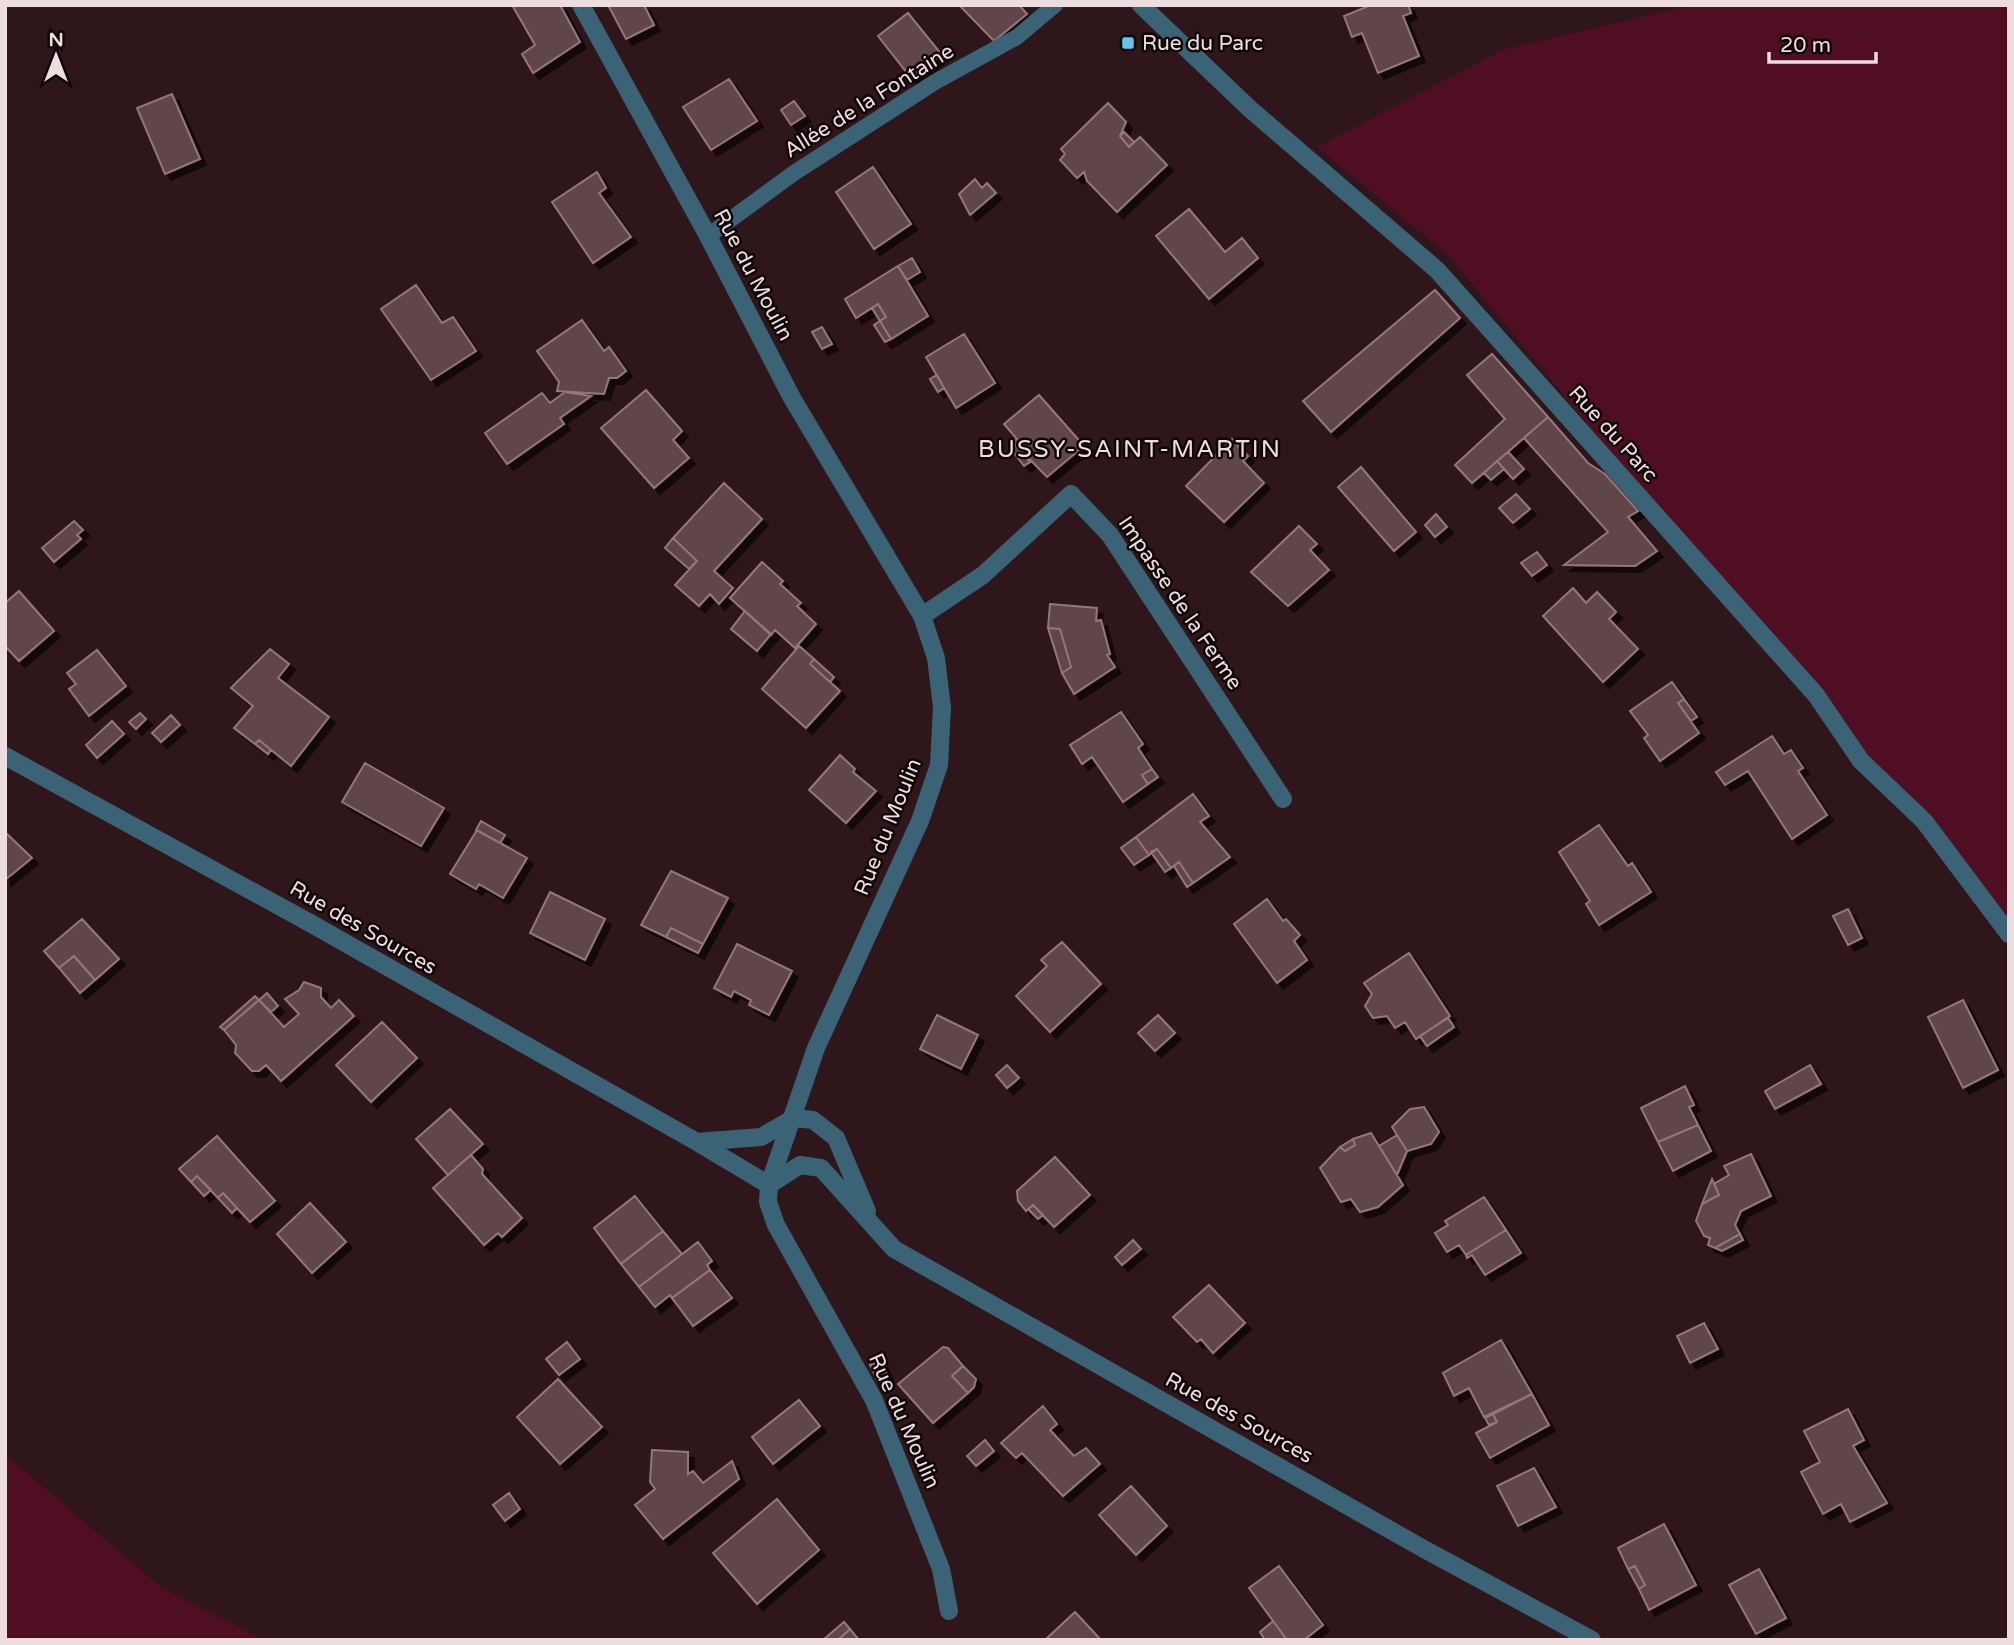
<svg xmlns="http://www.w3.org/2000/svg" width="2014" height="1645" viewBox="0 0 2014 1645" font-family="'Varela Round',sans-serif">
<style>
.green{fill:#4f0e22}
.building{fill:#604549;stroke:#94767b;stroke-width:2;filter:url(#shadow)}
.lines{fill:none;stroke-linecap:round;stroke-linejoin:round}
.service{stroke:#3b6376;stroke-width:16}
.minor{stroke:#3b6376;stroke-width:18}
.tertiary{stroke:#3b6376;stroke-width:18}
.poi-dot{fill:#65c4ef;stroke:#0f0607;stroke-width:2.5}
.labels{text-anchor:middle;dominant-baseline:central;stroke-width:5;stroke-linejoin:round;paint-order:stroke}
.poi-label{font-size:21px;fill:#eedddf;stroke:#0f0607;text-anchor:start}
.street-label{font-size:21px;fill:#eedddf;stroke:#0f0607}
.quarter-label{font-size:24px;letter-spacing:2px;fill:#eedddf;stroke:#0f0607}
</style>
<defs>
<filter id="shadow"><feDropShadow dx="6" dy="6" stdDeviation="0" flood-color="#0009"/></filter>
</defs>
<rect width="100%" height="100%" fill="#2e161b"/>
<path class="green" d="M1691,5H2009V938L1450,257L1317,147L1502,50Z
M5,1454L162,1588L265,1640H5Z"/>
<path class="building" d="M512,5H560L580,42L533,73L522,54L535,45Z
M608,5H644L654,25L626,39Z
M959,5H1019L1027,14L994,41Z
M1371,5H1408L1411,13L1403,16L1419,56L1378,73L1362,33L1352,37L1344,16Z
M908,13L942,55L911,78L878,36Z
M729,79L757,121L711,150L683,107Z
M172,94L200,159L165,174L137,108Z
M794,101L805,116L791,125L781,110Z
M1108,103L1126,122L1120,136L1129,147L1140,137L1167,165L1117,212L1087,181L1084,172L1077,178L1060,160L1065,154L1061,149Z
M1124,132L1134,142L1129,147L1120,136Z
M873,167L911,224L874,249L836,192Z
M597,172L606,188L599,193L631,237L593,263L552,202Z
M975,179L982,188L987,183L996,193L970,215L959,194Z
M1189,209L1225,252L1242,238L1258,258L1209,299L1156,236Z
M912,258L920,272L907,280L898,266Z
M898,266L928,316L891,339L880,321L886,317L878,304L856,318L845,299Z
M416,285L442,323L453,317L476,351L431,380L381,309Z
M1435,290L1460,318L1331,432L1303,401Z
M878,304L886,317L880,321L872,308Z
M582,320L604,351L609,347L626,371L617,378H609L604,394L557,391L559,382L537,351Z
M880,321L891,339L885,342L874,325Z
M822,327L832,344L822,349L812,332Z
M964,334L995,383L956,408L926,357Z
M1492,354L1548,417L1472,483L1455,465L1505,419L1467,375Z
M937,375L944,388L938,392L930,379Z
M646,390L682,431L673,440L689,458L654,488L601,428Z
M565,392L591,396L560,418L564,424L507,464L485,433L542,393L550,403Z
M1039,395L1084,446L1047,477L1013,442L1017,439L1004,424Z
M1548,417L1588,463L1605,474L1638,511L1628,517L1657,551L1635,566L1564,565L1608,532L1524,438Z
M1232,439L1248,456L1243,461L1264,483L1224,522L1186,486Z
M1015,445L1030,462L1024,466L1011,449Z
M1508,452L1524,469L1513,479L1497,461Z
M1497,461L1504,469L1491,480L1484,473Z
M1361,467L1416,532L1394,551L1338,487Z
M724,483L762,519L714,571L733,588L719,604L710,594L699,606L675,585L697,561L673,538Z
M1516,494L1530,509L1513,523L1499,508Z
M1436,514L1447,527L1435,537L1425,525Z
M74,521L83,530L77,535L81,539L54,562L42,548Z
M1299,526L1317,544L1310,550L1329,570L1288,606L1251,572Z
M673,538L697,561L689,569L665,548Z
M1537,552L1547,565L1532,576L1521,563Z
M762,562L783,581L780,584L801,603L797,606L816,624L795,648L775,630L771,635L730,598Z
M1573,588L1586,603L1597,592L1616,612L1609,619L1638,649L1603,682L1543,616Z
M19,591L54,631L19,661L5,646V603Z
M1050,604L1097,608L1096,621L1101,620L1110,654L1107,655L1115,667L1074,694L1062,673L1071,667L1060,629L1048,628Z
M745,611L771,634L757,651L731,629Z
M1048,628L1060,629L1071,667L1062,673Z
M799,646L814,659L810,664L840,691L806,728L762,689Z
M270,649L289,664L278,678L329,717L291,766L259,740L255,744L234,728L253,706L231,688Z
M97,650L126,686L89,716L69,689L76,684L67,673Z
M814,659L834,677L830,682L810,664Z
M1672,682L1684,699L1678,703L1699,733L1660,761L1644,738L1648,735L1630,711Z
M1684,699L1697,717L1691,721L1678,703Z
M1121,712L1143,744L1138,748L1152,769L1142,775L1148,784L1123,802L1092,757L1082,764L1070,745Z
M140,713L146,719L136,729L129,722Z
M171,715L180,725L161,742L152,733Z
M112,721L124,734L97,758L86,745Z
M1772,736L1784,754L1791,750L1803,768L1798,771L1827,815L1792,839L1748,771L1725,785L1716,772Z
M259,740L271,750L268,754L255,744Z
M840,755L855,769L853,772L876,791L846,823L809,790Z
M365,763L444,808L421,846L342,802Z
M1152,769L1158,777L1148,784L1142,775Z
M1193,794L1209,816L1200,822L1230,857L1193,883L1179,862L1171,868L1157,849L1149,855L1136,837Z
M481,821L505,835L500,843L476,830Z
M1599,825L1628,866L1632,863L1651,892L1599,925L1586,904L1590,901L1559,852Z
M477,830L527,858L503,898L479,884L476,889L450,874Z
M5,832L32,858L5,880Z
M1136,837L1149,855L1134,865L1121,848Z
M1157,849L1171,868L1165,872L1151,852Z
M1179,862L1193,883L1187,887L1174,866Z
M671,871L728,898L703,944L671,928L666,937L641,925Z
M550,892L605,919L585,960L530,933Z
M1267,899L1283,921L1286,919L1300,935L1294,941L1307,960L1277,983L1234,924Z
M1848,909L1862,938L1848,945L1833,916Z
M82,919L119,959L95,980L74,956L59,968L44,951Z
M671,928L703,944L698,953L666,937Z
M1062,942L1101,984L1050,1032L1016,996L1047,966L1041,960Z
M737,944L792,971L769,1015L749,1005L751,1000L734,991L731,997L714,988Z
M1409,953L1450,1016L1416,1039L1405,1022L1395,1028L1387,1016L1373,1018L1365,1006L1372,994L1364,983Z
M74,956L95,980L80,993L59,968Z
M304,982L321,988V997L331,1008L339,1000L354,1016L281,1081L266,1065L259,1071H252L235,1053L236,1045L224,1030L259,1000L284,1027L299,1014L285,999L299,990Z
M267,993L278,1006L271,1012L259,1000Z
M255,996L259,1000L224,1030L220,1027Z
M1963,1000L1998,1070L1963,1088L1928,1017Z
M937,1015L978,1035L961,1069L920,1049Z
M1158,1015L1175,1033L1155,1051L1138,1033Z
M1448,1018L1454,1027L1427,1046L1420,1036Z
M382,1022L417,1058L371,1102L336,1065Z
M1007,1065L1019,1078L1007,1088L996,1075Z
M1810,1065L1821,1084L1775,1109L1765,1091Z
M1685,1086L1694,1105L1689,1107L1698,1125L1658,1142L1641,1108Z
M1424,1107L1439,1132L1431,1144L1407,1151L1392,1127L1410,1109Z
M450,1109L483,1144L448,1175L416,1139Z
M1698,1125L1711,1151L1673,1171L1658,1142Z
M1371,1133L1403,1185L1378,1207L1360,1212L1351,1199L1341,1202L1320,1168L1340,1147L1345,1151L1355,1145L1353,1139Z
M1397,1135L1407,1151L1397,1175L1379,1146Z
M217,1136L275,1201L250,1222L223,1193L218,1198L197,1176L191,1182L179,1169Z
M1353,1139L1355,1145L1345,1151L1340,1147Z
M1751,1154L1771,1196L1741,1211L1735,1225L1740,1234L1715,1248L1708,1245L1710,1238L1704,1236L1696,1221L1702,1204L1719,1195L1714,1184L1729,1175L1724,1166Z
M471,1155L483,1169L482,1174L522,1218L502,1237L498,1233L484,1245L433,1188Z
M1055,1157L1090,1195L1054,1227L1033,1205L1026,1211L1018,1201L1017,1191Z
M197,1176L211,1190L204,1196L191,1182Z
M1712,1179L1719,1195L1702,1204Z
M223,1193L237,1208L232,1213L218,1198Z
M635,1196L663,1231L621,1264L594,1228Z
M1484,1197L1506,1230L1466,1255L1459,1245L1447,1252L1435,1233L1448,1225L1445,1221Z
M310,1203L346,1242L312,1273L277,1234Z
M1033,1205L1043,1215L1038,1219L1028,1209Z
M1506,1230L1521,1253L1485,1275L1472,1255L1467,1258L1466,1255Z
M663,1231L682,1254L639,1287L621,1264Z
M1740,1234L1743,1240L1722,1251L1715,1248Z
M1133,1240L1141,1249L1122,1265L1115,1257Z
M698,1242L712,1261L707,1265L710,1270L672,1298L670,1295L655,1307L639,1287Z
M710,1270L732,1298L693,1326L672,1298Z
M1209,1285L1245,1323L1213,1353L1201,1339L1197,1342L1173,1317Z
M1704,1323L1718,1349L1690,1363L1677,1336Z
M1501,1340L1532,1394L1484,1417L1469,1388L1454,1396L1443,1373Z
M567,1342L580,1359L559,1375L546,1359Z
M943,1347L948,1348L963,1366L952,1376L968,1393L933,1423L898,1384Z
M881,1362L883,1365L874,1373L870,1365Z
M883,1365L888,1377L877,1381L874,1373Z
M963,1366L976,1379L974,1387L968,1393L952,1376Z
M558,1379L602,1427L560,1464L517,1417Z
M1532,1394L1549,1425L1490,1458L1476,1433L1497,1422L1493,1414Z
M799,1400L820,1426L773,1464L752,1437Z
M1043,1406L1057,1424L1050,1430L1074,1456L1086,1448L1100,1464L1063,1496L1022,1453L1016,1458L1001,1443Z
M1848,1409L1864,1440L1853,1446L1887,1503L1850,1522L1841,1504L1823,1514L1801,1472L1820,1462L1804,1431Z
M1493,1414L1497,1422L1489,1425L1485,1418Z
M985,1440L994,1451L976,1466L967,1456Z
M652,1450L688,1452V1474L693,1471L703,1483L732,1461L739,1479L663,1539L635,1505L655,1489L650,1482Z
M1534,1468L1556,1507L1518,1526L1497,1486Z
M1131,1486L1167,1526L1136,1555L1099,1515Z
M509,1493L520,1509L505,1521L493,1505Z
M777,1499L819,1550L757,1604L713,1553Z
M1664,1524L1696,1585L1649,1610L1639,1589L1645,1585L1635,1566L1628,1569L1618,1548Z
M1279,1566L1323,1625L1304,1640H1287L1249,1588Z
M1635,1566L1645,1585L1639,1589L1628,1569Z
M1759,1569L1786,1618L1756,1634L1729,1585Z
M1075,1612L1101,1640H1045Z
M1273,1621L1287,1640H1265L1260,1632Z
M844,1622L850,1629L838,1640H823Z
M850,1629L859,1640H838Z"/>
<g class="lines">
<path class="service" d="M708,236L794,173L935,82L1017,37L1055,5"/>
<path class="minor" d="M581,5L708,236L792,398L922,616L936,658L942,707L939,765L920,821L816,1048L769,1185L768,1202L776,1225L874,1400L941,1569L949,1611
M922,616L983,575L1071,494L1110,535L1283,799"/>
<path class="tertiary" d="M1141,5L1250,109L1437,270L1816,695L1861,761L1924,821L2009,934
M5,756L310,923L697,1142L769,1185L800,1165L821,1168L894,1249L1422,1548L1592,1640
M697,1142L761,1137L794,1118L813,1120L836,1138L867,1211"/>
</g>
<rect class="poi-dot" x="1121" y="36" width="14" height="14" rx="3.5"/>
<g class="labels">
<g class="poi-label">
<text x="1142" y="43">Rue du Parc</text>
</g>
<g class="street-label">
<text transform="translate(869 101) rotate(-32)">Allée de la Fontaine</text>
<text transform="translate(753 275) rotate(62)">Rue du Moulin</text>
<text transform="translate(1613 434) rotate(48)">Rue du Parc</text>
<text transform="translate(1180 603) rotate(56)">Impasse de la Ferme</text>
<text transform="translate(888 827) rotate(-68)">Rue du Moulin</text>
<text transform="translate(363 928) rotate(30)">Rue des Sources</text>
<text transform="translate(1239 1418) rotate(29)">Rue des Sources</text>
<text transform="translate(904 1421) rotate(66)">Rue du Moulin</text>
</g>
<g class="quarter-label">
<text x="1130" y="449">BUSSY-SAINT-MARTIN</text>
</g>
</g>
<rect width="2014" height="1645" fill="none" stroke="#eedddf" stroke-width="14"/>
<g transform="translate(56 56)" stroke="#0f0607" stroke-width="5" paint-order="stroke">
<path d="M0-5L12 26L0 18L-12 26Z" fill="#eedddf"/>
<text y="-10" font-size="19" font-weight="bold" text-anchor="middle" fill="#eedddf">N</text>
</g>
<path d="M1769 52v10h107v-10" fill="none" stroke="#eedddf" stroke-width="3.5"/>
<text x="1780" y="52" font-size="21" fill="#eedddf" stroke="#0f0607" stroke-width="5" paint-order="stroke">20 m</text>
</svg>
